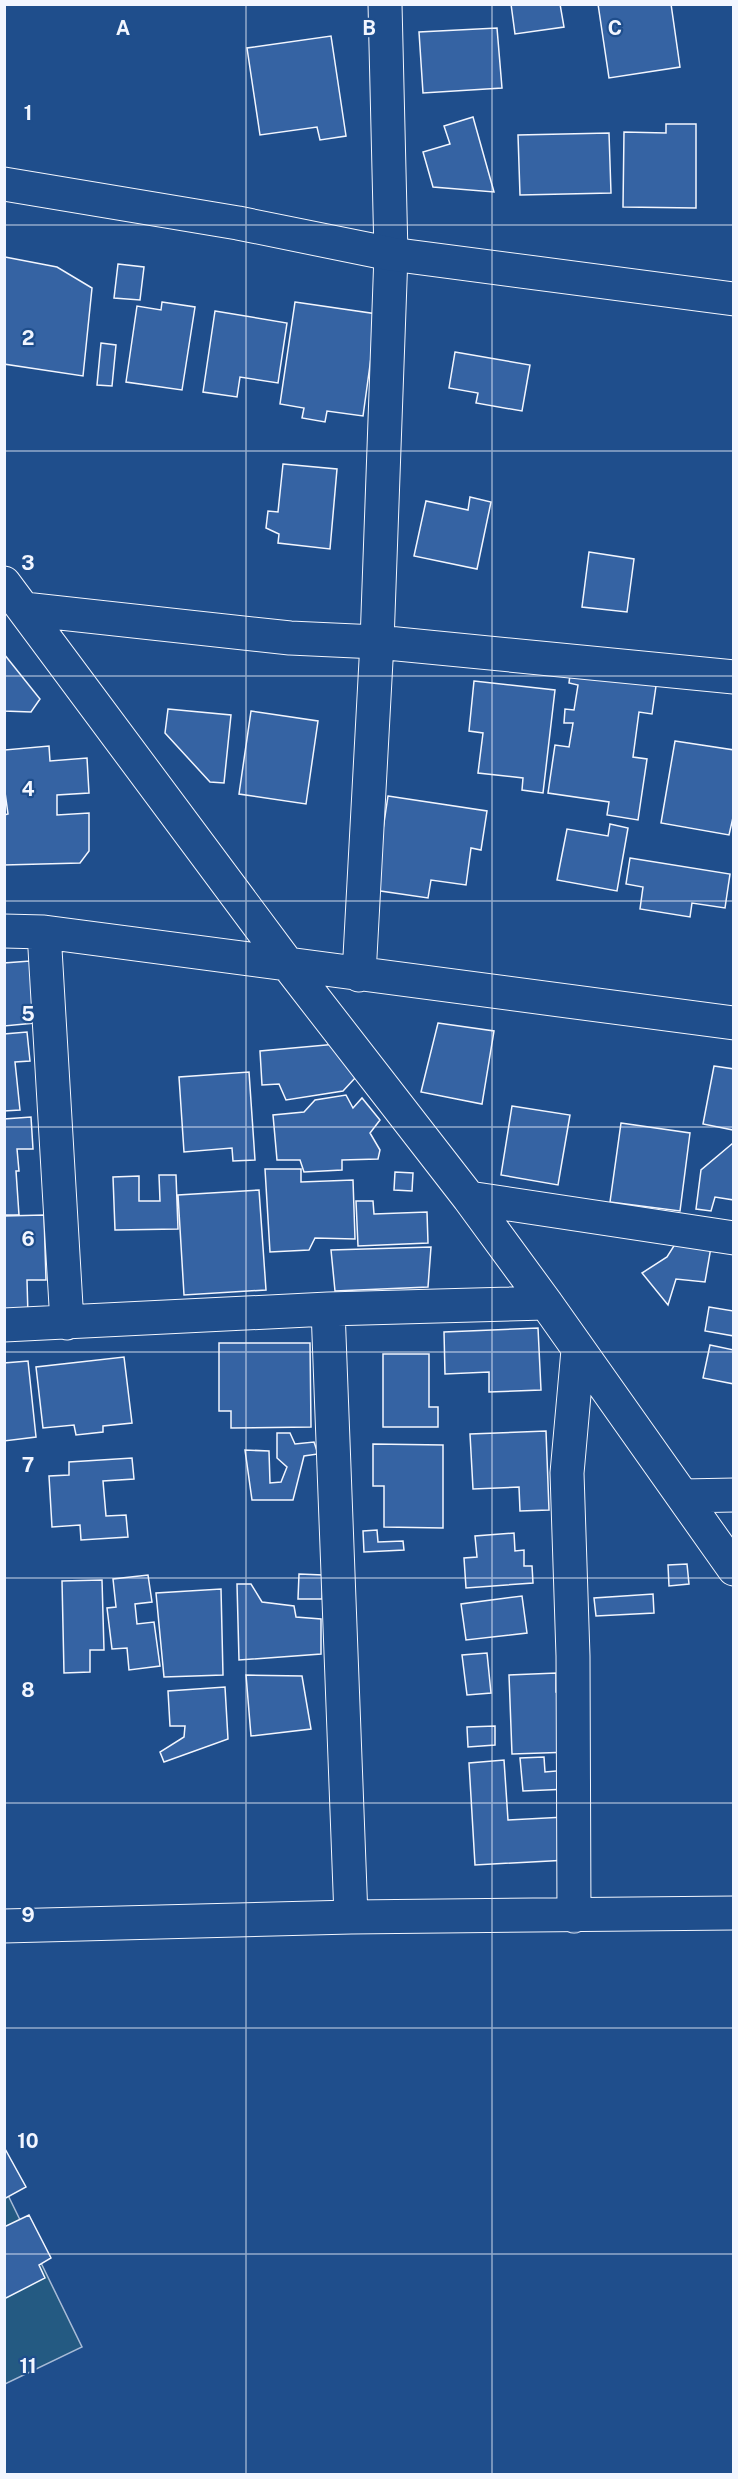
<svg xmlns="http://www.w3.org/2000/svg" width="738" height="2479" viewBox="0 0 738 2479" font-family="'Public Sans',sans-serif">
<style>
.green{fill:#245a82;stroke:#a8bbd7;stroke-width:1.5}
.building{fill:#3563a3;stroke:#f2f6ff;stroke-width:1.5}
.lines{fill:none;stroke-linecap:round;stroke-linejoin:round}
.minor-casing{stroke:#f2f6ff;stroke-width:35}
.tertiary-casing{stroke:#f2f6ff;stroke-width:35}
.minor{stroke:#1f4e8c;stroke-width:33}
.tertiary{stroke:#1f4e8c;stroke-width:33}
.grid{fill:none;stroke:#f2f6ff;stroke-width:1.5;stroke-opacity:0.55}
.grid-label{font-size:20px;text-anchor:middle;font-weight:bold;fill:#f2f6ff;stroke:#1f4e8c;stroke-width:4.5;stroke-linejoin:round;paint-order:stroke}
</style>
<rect width="100%" height="100%" fill="#1f4e8c"/>
<path class="green" d="M4,2187L82,2347L5,2384H4Z"/>
<path class="building" d="M511,4H560L564,27L515,34Z
M598,4H671L680,67L609,78Z
M497,28L502,88L423,93L419,32Z
M331,36L346,136L320,140L317,127L260,135L247,48Z
M473,117L494,192L433,187L423,152L450,144L444,126Z
M666,124H696V208L623,207L624,132L666,133Z
M609,133L611,193L520,195L518,135Z
M5,257L57,267L92,288L83,376L4,364Z
M118,264L144,267L140,300L114,298Z
M162,302L195,307L182,390L126,382L137,306L161,310Z
M295,302L377,314L363,416L327,411L325,422L302,418L304,408L280,404Z
M215,311L287,323L278,383L240,377L237,397L203,392Z
M101,343L116,345L112,386L97,385Z
M455,352L530,365L522,411L476,403L478,393L449,388Z
M283,464L337,469L330,549L278,543L279,534L266,528L268,511L278,512Z
M470,497L491,502L477,569L414,556L426,501L468,510Z
M589,552L634,559L627,612L582,607Z
M4,654L40,699L31,712L4,711Z
M571,666L657,679L652,714L639,712L633,757L647,759L638,820L607,815L609,802L548,793L555,745L569,747L573,723H564L565,709L574,710L578,685L569,683Z
M474,681L555,690L543,793L522,790L523,778L478,773L483,733L469,731Z
M168,709L231,715L224,783L210,782L165,733Z
M251,711L318,721L306,804L239,794Z
M675,741L734,750V813L729,835L661,823Z
M4,743L5,750L49,746L50,761L87,758L89,793L57,795V815L89,813V851L80,863L4,865V815L8,814L4,785Z
M388,796L487,811L481,850L471,848L466,885L431,880L428,898L374,890Z
M610,824L628,828L617,891L557,880L567,829L608,836Z
M630,858L730,874L725,908L692,903L690,917L640,909L643,887L626,884Z
M30,961L35,1023L4,1026V963Z
M438,1023L494,1031L482,1104L421,1092Z
M27,1032L30,1061L15,1062L20,1110L4,1111V1034Z
M337,1044L356,1077L343,1091L286,1100L279,1084L262,1085L260,1051Z
M714,1066L734,1069L733,1130L703,1124Z
M249,1072L255,1160L233,1161L232,1148L184,1152L179,1077Z
M346,1095L353,1108L362,1098L380,1120L370,1133L380,1150L378,1159L342,1160V1170L304,1172L300,1160H277L273,1115L304,1112L315,1100Z
M512,1106L570,1115L558,1185L501,1175Z
M31,1117L33,1149H17L19,1171H16L19,1215H4V1119Z
M621,1123L690,1133L680,1211L610,1202Z
M733,1143L734,1200L715,1197L711,1211L696,1209L701,1170Z
M265,1169H301V1182L353,1180L355,1239L315,1238L309,1250L270,1252Z
M395,1172L413,1173L412,1191L394,1190Z
M159,1175H176L178,1229L115,1230L113,1177L139,1176V1201H160Z
M259,1190L266,1290L184,1295L178,1195Z
M356,1201H373L374,1214L427,1212L428,1243L358,1246Z
M44,1215L46,1280H27L28,1316L4,1317V1216Z
M677,1241L711,1247L705,1282L676,1279L668,1305L642,1273L667,1257Z
M431,1247L428,1287L335,1291L331,1250Z
M709,1307L733,1311L734,1307V1336L705,1331Z
M538,1328L541,1390L489,1392V1372L445,1374L444,1332Z
M219,1343H310L311,1427L231,1428V1411H219Z
M710,1345L734,1350V1384L703,1378Z
M383,1354H429V1407H438V1427H383Z
M124,1357L132,1423L103,1426V1432L76,1435L74,1425L43,1428L36,1367Z
M28,1361L36,1437L4,1441V1363Z
M546,1431L549,1510L520,1511L519,1487L473,1489L470,1434Z
M277,1433H290L295,1444L314,1442L318,1454L304,1456L293,1500H252L245,1450L269,1451L270,1483L281,1482L287,1467L277,1458Z
M373,1444L443,1445V1528L384,1527V1486H373Z
M132,1458L134,1479L103,1481L106,1516L126,1515L128,1537L81,1540L80,1525L52,1527L49,1476L69,1475V1462Z
M377,1530L378,1542L403,1541L404,1550L364,1552L363,1531Z
M514,1533L515,1551L524,1550V1566H532L533,1583L466,1588L464,1558L477,1557L475,1536Z
M687,1564L689,1584L669,1586L668,1565Z
M299,1574L323,1575L322,1599H298Z
M148,1575L152,1602L135,1604L137,1624L154,1622L160,1666L129,1670L127,1648L112,1649L107,1608L116,1607L113,1579Z
M102,1580L104,1650H90V1672L64,1673L62,1581Z
M237,1584H251L262,1602L294,1606L296,1617L321,1619V1654L239,1660Z
M221,1589L223,1675L164,1677L156,1593Z
M653,1594L654,1613L596,1616L594,1598Z
M522,1596L527,1633L466,1640L461,1604Z
M487,1653L491,1693L467,1695L462,1655Z
M556,1673V1692L570,1693L572,1752L512,1754L509,1675Z
M246,1675L302,1676L311,1729L251,1736Z
M225,1687L228,1739L164,1762L160,1752L184,1737L185,1726H170L168,1691Z
M495,1726V1745L468,1747L467,1727Z
M544,1757L545,1772L568,1770L569,1789L523,1791L520,1758Z
M504,1760L508,1820L565,1817L568,1860L475,1865L469,1763Z
M4,2147L26,2187L4,2199Z
M29,2215L51,2258L39,2265L45,2278L4,2299V2227Z"/>
<g class="lines">
<g class="minor-casing">
<path id="minor" d="M4,583L289,966L469,1198L546,1303L734,1569
M24,609L290,638L377,642L734,677
M4,931L44,932L734,1023
M44,932L67,1323
M359,975L377,642L391,254L385,4
M469,1198L734,1238
M328,1309L351,1917
M4,1325L328,1309L546,1303
M683,1496L734,1495
M574,1916L573,1656L567,1473L578,1350
M4,1926L351,1917L734,1913"/>
</g>
<g class="tertiary-casing">
<path id="tertiary" d="M4,184L238,223L391,254L734,299"/>
</g>
<use href="#minor" class="minor"/>
<use href="#tertiary" class="tertiary"/>
</g>
<path class="grid" d="M246,4V2474M492,4V2474M4,225H734M4,451H734M4,676H734M4,901H734M4,1127H734M4,1352H734M4,1578H734M4,1803H734M4,2028H734M4,2254H734"/>
<g class="grid-label">
<text x="123" y="35">A</text>
<text x="369" y="35">B</text>
<text x="615" y="35">C</text>
<text x="28" y="120">1</text>
<text x="28" y="345">2</text>
<text x="28" y="570">3</text>
<text x="28" y="796">4</text>
<text x="28" y="1021">5</text>
<text x="28" y="1246">6</text>
<text x="28" y="1472">7</text>
<text x="28" y="1697">8</text>
<text x="28" y="1922">9</text>
<text x="28" y="2148">10</text>
<text x="28" y="2373">11</text>
</g>
<rect width="738" height="2479" fill="none" stroke="#f2f6ff" stroke-width="12"/>
</svg>
